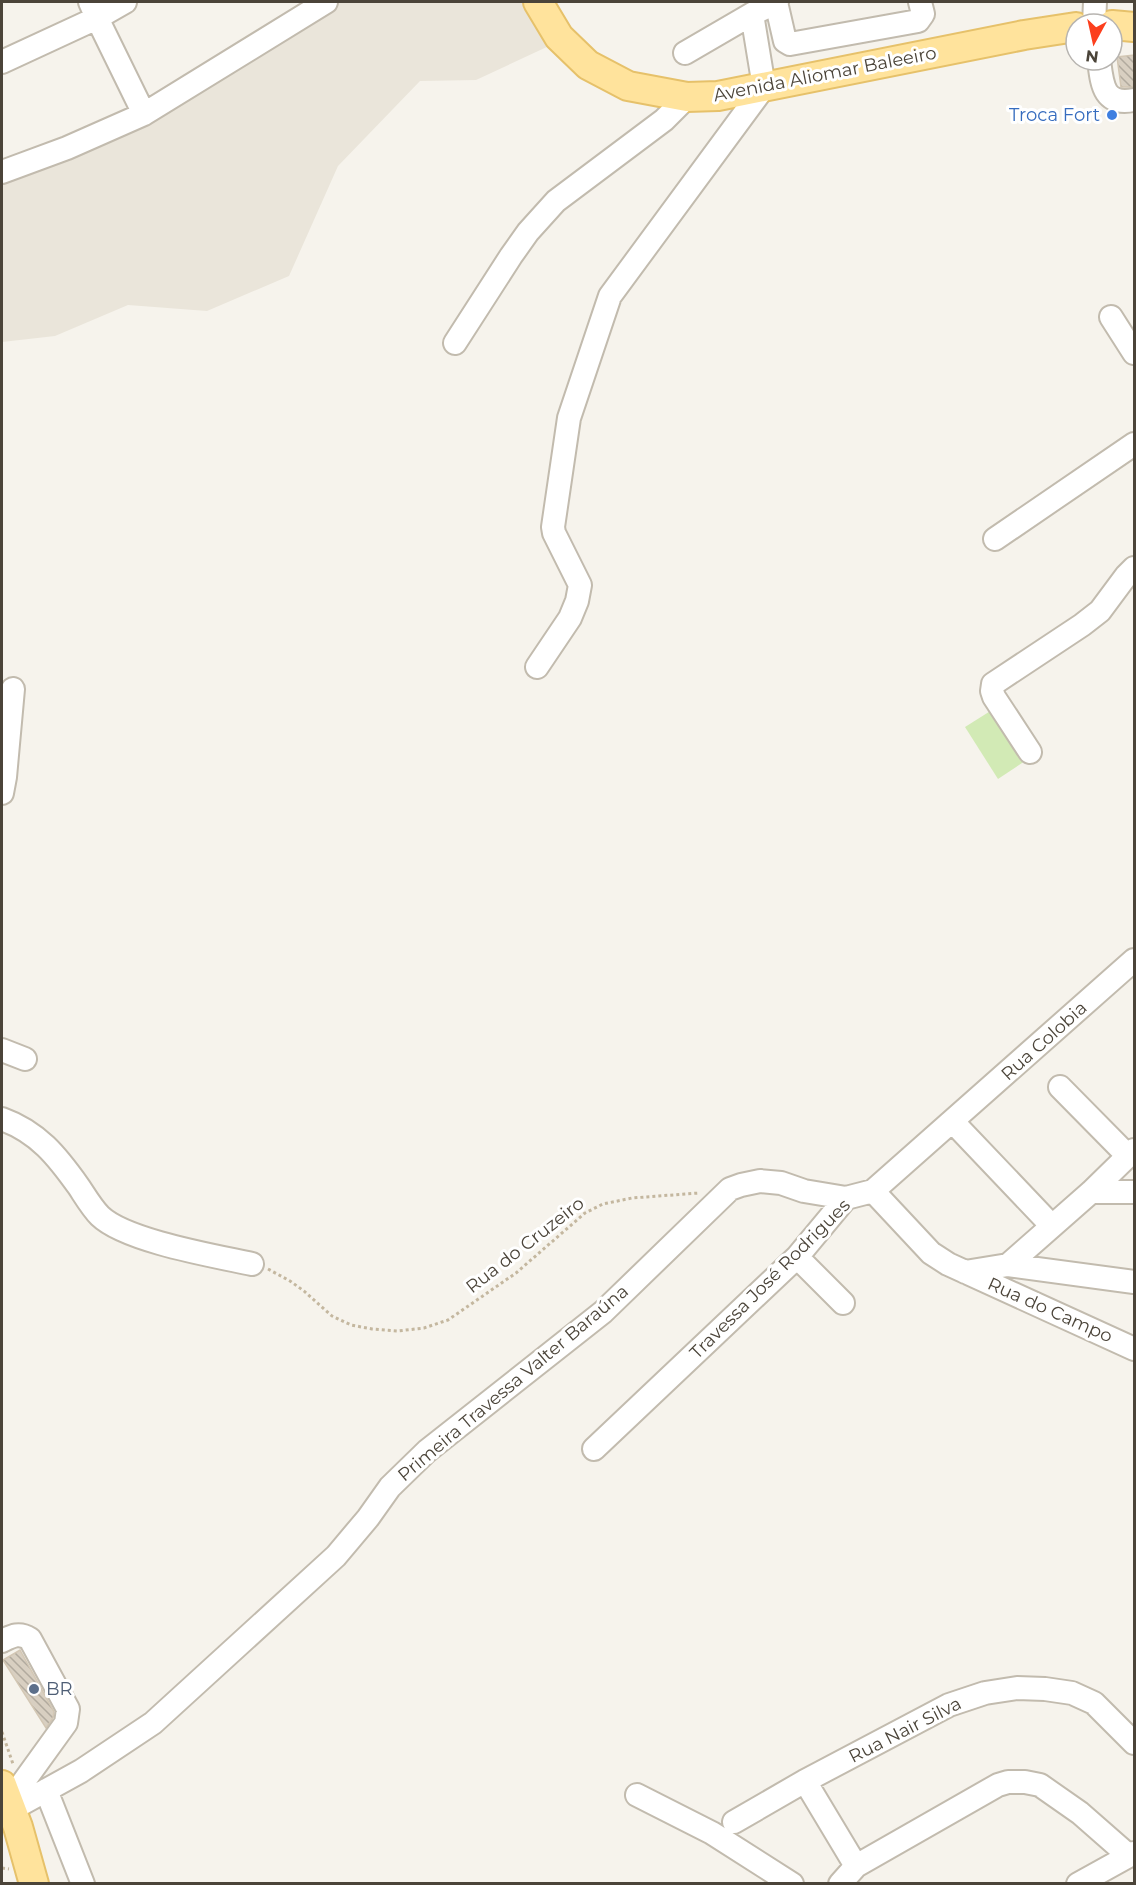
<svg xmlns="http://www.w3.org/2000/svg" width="1136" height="1885" viewBox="0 0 1136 1885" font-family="Montserrat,sans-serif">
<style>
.residential{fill:#eae5da}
.park{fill:#d2eab5}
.building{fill:url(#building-back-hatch);stroke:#d3c7b4;stroke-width:1.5}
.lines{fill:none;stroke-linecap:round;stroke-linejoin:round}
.minor-casing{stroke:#c2bbae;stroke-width:26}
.major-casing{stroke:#e6c16a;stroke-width:32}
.path{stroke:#c4b79f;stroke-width:3;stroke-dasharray:3 3;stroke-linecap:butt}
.minor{stroke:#fff;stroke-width:22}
.major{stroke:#ffe39c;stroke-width:28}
.shop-dot{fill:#3f7fe0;stroke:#fff;stroke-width:2}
.service-dot{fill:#5c6f8a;stroke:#fff;stroke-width:2}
.labels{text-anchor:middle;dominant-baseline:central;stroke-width:6;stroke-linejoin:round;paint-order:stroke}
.street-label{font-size:18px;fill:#4b4439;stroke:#fff}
.shop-label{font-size:18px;fill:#366cbe;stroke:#fff;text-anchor:end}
.service-label{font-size:18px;fill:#4e5e75;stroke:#fff;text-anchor:start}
</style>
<defs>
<pattern id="building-back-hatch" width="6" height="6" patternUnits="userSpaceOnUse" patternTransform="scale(1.5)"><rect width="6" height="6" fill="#d8cfc1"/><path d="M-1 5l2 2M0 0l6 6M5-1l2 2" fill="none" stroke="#b1aa9e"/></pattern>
</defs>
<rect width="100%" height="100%" fill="#f6f3ec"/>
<path class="residential" d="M334,2H523L549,46L476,80L420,81L338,166L289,276L207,311L128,305L55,336L2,342V185L126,130Z"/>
<path class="park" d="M992,710L1025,761L998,779L965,727Z"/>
<path class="building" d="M1134,55V87H1121L1117,57Z
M20,1650L54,1712L53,1718L46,1728L3,1660Z"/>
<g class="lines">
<g class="minor-casing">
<path id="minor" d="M90,2L97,18L144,114
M776,2L785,41L790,44L918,21L923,14L920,2
M1094,24L1095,2
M685,53L752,14
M1099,60C1102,84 1103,106 1134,100
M2,62L97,18L125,2
M2,172L67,148L144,114L326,2
M1111,317L1134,353
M455,343L511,256L528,232L556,201L664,120L687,97
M995,539L1134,444
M537,667L570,618L577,601L580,585L554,533L553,527L569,418L610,296L764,87L752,14L777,2
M1030,752L994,697L992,691L993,684L1082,625L1100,611L1126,576L1134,568
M2,793L5,777L13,689
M2,1050L25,1059
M1060,1087L1128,1156
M2,1119C38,1132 57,1156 79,1187C85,1196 92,1208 100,1216C126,1241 215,1256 252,1264
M953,1122L1051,1225
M873,1191L931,1253L948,1264L1134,1349
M1091,1192H1134
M797,1257L843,1303
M1008,1265L1134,1282
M965,1272L1008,1265L1091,1192L1134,1150
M594,1449L797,1257L846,1198L873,1191L1134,960
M2,1641C12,1636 19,1632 30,1639L68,1709L66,1723L9,1802
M805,1781L856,1866
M46,1790L83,1884
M637,1795L712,1833L792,1884
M12,1809L81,1771L153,1723L336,1556L368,1518L390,1487L427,1451L603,1312L730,1189L741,1185L760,1181L781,1183L804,1191L846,1198
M734,1822L805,1781L949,1705L985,1693L1017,1688L1045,1689L1072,1693L1094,1703L1134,1743
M840,1884L856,1866L998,1785L1008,1782H1025L1040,1785L1080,1813L1129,1856
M1078,1884L1134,1853"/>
</g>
<g class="major-casing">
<path id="major" d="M538,2L559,37L588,65L628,86L687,97L718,96L1024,35L1076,27
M1112,25L1134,27
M2,1785L18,1827L34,1884"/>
</g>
<path class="path" d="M268,1269L290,1281L304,1291L332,1316L351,1325L372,1329L398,1331L424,1328L448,1320L516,1273L585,1213L603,1204L632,1198L699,1193
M2,1732L13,1764
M2,1868L9,1869"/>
<use href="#minor" class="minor"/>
<use href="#major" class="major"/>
</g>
<circle class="shop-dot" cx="1112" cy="115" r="6"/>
<circle class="service-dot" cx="34" cy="1689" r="6"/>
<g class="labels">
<g class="street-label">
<text transform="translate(825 74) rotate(-11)">Avenida Aliomar Baleeiro</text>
<text transform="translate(1044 1041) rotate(-42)">Rua Colobia</text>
<text transform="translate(525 1245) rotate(-38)">Rua do Cruzeiro</text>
<text transform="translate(770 1279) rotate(-45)">Travessa José Rodrigues</text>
<text transform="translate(1050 1310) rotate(24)">Rua do Campo</text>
<text transform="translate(513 1383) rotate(-40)">Primeira Travessa Valter Baraúna</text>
<text transform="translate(905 1730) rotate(-27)">Rua Nair Silva</text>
</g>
<g class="shop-label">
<text x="1100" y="115">Troca Fort</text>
</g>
<g class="service-label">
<text x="46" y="1689">BR</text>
</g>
</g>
<rect width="1136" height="1885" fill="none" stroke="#4b4439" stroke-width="6"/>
<g transform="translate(1094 42) rotate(188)"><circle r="28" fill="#ffffff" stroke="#b7b4b0" stroke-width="1.5"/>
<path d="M0-4.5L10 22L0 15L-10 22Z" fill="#fc3f1d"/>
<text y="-9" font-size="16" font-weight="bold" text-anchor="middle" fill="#4b4439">N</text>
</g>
</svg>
